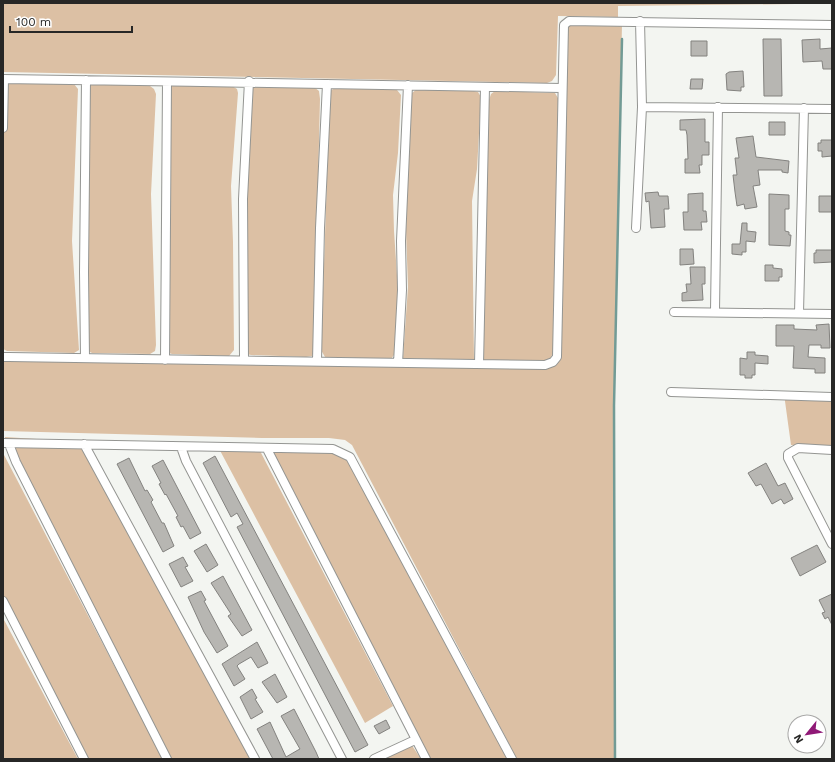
<svg xmlns="http://www.w3.org/2000/svg" width="835" height="762" viewBox="0 0 835 762" font-family="'Work Sans',sans-serif">
<style>
.green{fill:#dcc0a4}
.lines{fill:none;stroke-linecap:round;stroke-linejoin:round}
.stream{stroke:#729b95;stroke-width:2.5}
.building{fill:#b7b6b2;stroke:#83827f}
.minor-casing{stroke:#949592;stroke-width:10}
.minor{stroke:#fff;stroke-width:8}
</style>
<rect width="100%" height="100%" fill="#f3f5f1"/>
<path class="green" d="M3,3H796V4L618,6V17L558,16L556,75L552,81L547,83L3,72Z
M568,23L622,24L614,406L615,759H517L352,445L345,440L329,438H262L3,431V361L549,368L557,364L560,357L565,26Z
M7,83L74,84L78,89L72,241L79,350L74,353L7,351L3,349V88Z
M92,84L150,86L154,89L156,94L151,194L156,345L155,351L150,354L92,353L88,351L87,88Z
M173,85L232,86L237,89L238,93L231,186L233,242L234,350L229,356L172,354L166,352L162,172L166,94L169,87Z
M253,86L314,87L319,91L320,99L314,352L312,356L306,357L251,355L247,354L243,346L249,89Z
M335,88L397,90L401,95L398,153L393,195L394,231L398,290L394,355L391,359L325,357L321,350L330,91Z
M417,89L470,90L478,92L481,97L477,169L472,201L474,360L403,358L408,287L406,231L410,98L412,93Z
M495,91L555,93L558,98L553,353L550,359L545,362L483,360L482,355L489,100L491,94Z
M784,394L832,395V446L791,445Z
M5,437L84,442L128,530L250,759H169L5,444Z
M216,443L259,449L393,706L365,723Z
M271,444H329L337,446L349,454L508,759H426L268,455Z
M3,453L163,759H84L3,605Z
M3,618L78,759H3Z
M399,743L411,744L421,759H370Z"/>
<g class="lines">
<path class="stream" d="M615,759L614,406L622,39"/>
</g>
<path class="building" d="M763,39H781L782,96H764Z
M820,39V49L832,48V69H823L822,61L803,62L802,40Z
M691,41H707V56H691Z
M743,71L744,87H741V91L727,90L726,74L729,72Z
M691,79H703L702,89H690Z
M705,119V142H709V155H702V165H699L700,173H685V159H688L687,135L686,130H680V120Z
M769,122H785V135H769Z
M753,136L756,157L789,161L788,173L782,172V170H758L760,185L753,186L757,207L745,209L744,204L737,206L735,192L733,175H737L735,158H739L736,138Z
M821,140H832V156L822,157V151H818V143H821Z
M658,192L659,196H668L669,209H664L665,227L651,228L649,201L646,202L645,193Z
M703,193V211H706L707,222H701L702,230H684L683,212H688V194Z
M769,194L789,195V209H785V231L789,232V235H791L790,246L769,245Z
M819,196H832V212H819Z
M742,223H747V231L756,232L755,242L746,241V252H742V255L732,254V244H740Z
M680,249H693L694,264L680,265Z
M816,250H832V262L814,263V253H816Z
M765,265H773V268L782,269V277H779V281H765Z
M690,267H705V284H702L703,300L682,301V293L687,292L686,284H691Z
M829,324L830,348H821V345H809L808,357L825,358V373H815V369L793,368L794,346H776V325H794V329L817,330L816,325Z
M747,352H755V355L768,356V364L755,363V375H752V378H745V375H740V358L747,359Z
M215,456L368,745L355,752L237,527L243,524L237,513L231,517L203,463Z
M129,458L145,491L147,490L153,500L151,502L162,523H164L174,546L163,552L117,464Z
M163,460L201,533L190,539L183,526L181,527L176,517L178,516L166,494L165,495L159,484L161,483L152,466Z
M766,463L778,486L785,483L793,499L784,504L781,499L772,504L761,484L756,486L748,473Z
M206,544L218,565L207,572L194,551Z
M817,545L826,562L800,576L791,558Z
M183,557L188,566L185,567L193,581L181,587L169,564Z
M223,576L252,630L242,636L228,616L231,614L211,583Z
M201,591L206,600L204,601L228,646L217,653L204,632L188,597Z
M832,594V625L828,617L825,619L822,613L825,612L819,600Z
M257,642L268,663L258,668L251,657L239,664L237,666L245,679L234,686L222,664Z
M275,674L287,697L277,703L262,682Z
M252,689L257,698L255,699L263,712L251,719L240,697Z
M294,709L316,752L319,759H273L257,729L270,722L286,757L298,750L300,749L281,716Z
M386,720L390,728L379,734L374,726Z"/>
<g class="lines">
<g class="minor-casing">
<path id="minor" d="M3,79C189,82 375,84 561,88
M642,107L832,109
M3,128L4,79
M636,228L642,107L640,21
M715,311L718,107
M674,312L832,314
M799,313L804,108
M3,357C184,359 365,362 545,365L553,362L557,357L564,25L569,21L832,25
M85,358L84,272L86,80
M244,359L243,199L249,81
M165,360L167,82
M317,361L320,228L327,84
M398,363L402,290L401,241L408,85
M479,364L485,87
M671,392L832,397
M3,443L333,449L350,457L512,759
M9,444L16,462L167,759
M84,444L255,759
M181,447L186,461L342,759
M267,449L426,759
M832,450L798,448L788,454V458L832,544
M3,601L84,759
M374,759L415,740"/>
</g>
<use href="#minor" class="minor"/>
</g>
<rect width="835" height="762" fill="none" stroke="#272726" stroke-width="8"/>
<g transform="translate(807 734) rotate(240)"><circle r="19" fill="#ffffff" stroke="#a9a9a8"/>
<path d="M0-3L7 15L0 10L-7 15Z" fill="#901977"/>
<text y="-6" font-size="11" font-weight="bold" text-anchor="middle" fill="#272726">N</text>
</g>
<path d="M10 26v6h122v-6" fill="none" stroke="#272726" stroke-width="2"/>
<text x="16" y="26" font-size="12" fill="#272726" stroke="#ffffff" stroke-width="3" paint-order="stroke">100 m</text>
</svg>
